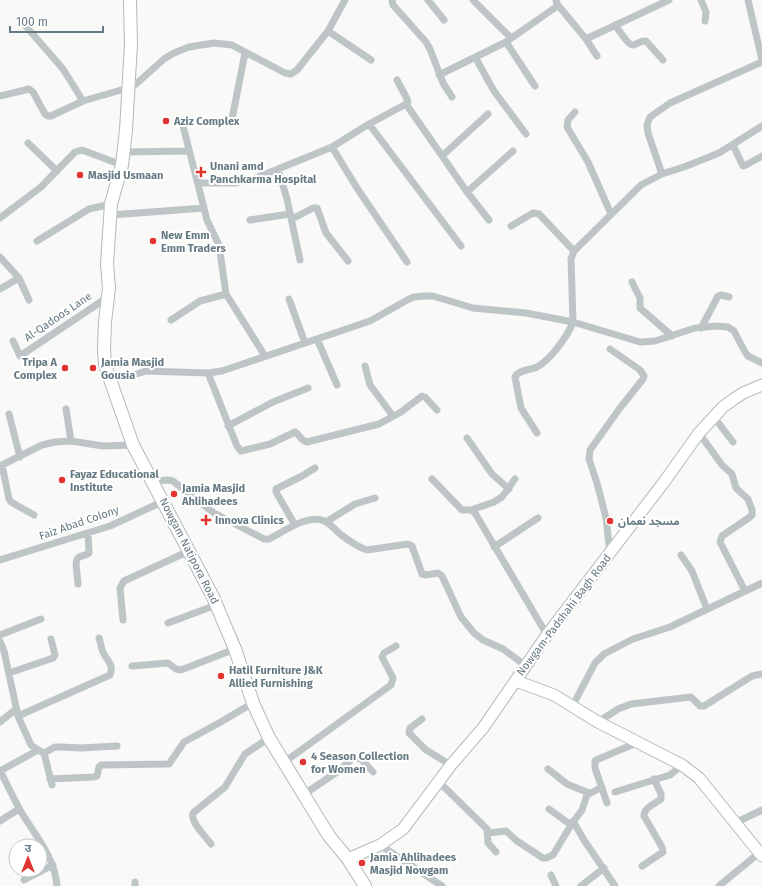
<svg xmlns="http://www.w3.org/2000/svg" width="762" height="886" viewBox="0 0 762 886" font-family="'Fira Sans','Noto Sans Arabic','Noto Sans Devanagari',sans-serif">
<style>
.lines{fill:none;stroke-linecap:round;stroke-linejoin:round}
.secondary-casing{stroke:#b3bbbe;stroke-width:13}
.primary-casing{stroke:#b2b9bc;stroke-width:14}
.street{stroke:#bec5c7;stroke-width:7}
.secondary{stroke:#fff;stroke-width:11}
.primary{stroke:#fff;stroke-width:12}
.poi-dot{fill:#e1332f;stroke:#fff;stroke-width:1.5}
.labels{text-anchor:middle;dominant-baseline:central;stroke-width:4;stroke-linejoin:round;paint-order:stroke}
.poi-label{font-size:11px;font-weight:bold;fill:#657a82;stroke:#fff;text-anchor:start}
.street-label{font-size:11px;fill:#657a82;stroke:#fff}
</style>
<rect width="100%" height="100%" fill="#f9f9f7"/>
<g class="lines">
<g class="secondary-casing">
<path id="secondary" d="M516,681L554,695L598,722L682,765L699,778L762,856
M348,859L380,845L403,829L451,765L483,728L547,635L664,482L699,433L723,407L734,399L743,393L762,385"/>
</g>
<g class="primary-casing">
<path id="primary" d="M130,0L131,44L126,130L122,165L111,204L107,264L109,288L105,322L104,349L105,365L133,445L213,597L235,649L253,703L269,738L329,836L348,859L365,886"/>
</g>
<path class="street" d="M392,0L393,5L426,42L430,49L443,83L452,97
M428,0L444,20
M473,0L511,38
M701,0L706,12L705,21
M748,0L762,60
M557,4L586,39L597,56
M24,24L63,69L83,101
M615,25C619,30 628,45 633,45C638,44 641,40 646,41L663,60
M328,31L371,60
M586,39L669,0
M506,42L535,86
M475,57L494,91L526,134
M439,75L506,42L556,7L557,4L556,0
M0,96L29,89L33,92L45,114L48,116H51L83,101L128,88L136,84L164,59L174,53L189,47L214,43L232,45L285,73L291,74L297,70L328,31L345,0
M406,104L467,192L489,220
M575,112L568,120L567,127L588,162L611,214
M232,119L245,53
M182,122L207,220L219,245L226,294L265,356
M369,124L461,246
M28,143L57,171
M733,145L743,166L746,165L762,156
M332,147L357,188L407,262
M124,152L189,151
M442,156L488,114
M278,169L287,199L300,260
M662,174L648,133L647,125L650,117L670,103L762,62
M198,183H235L256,178L332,147L369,124L406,104L408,102L407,99L397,80
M467,192L513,151
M111,215L204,208
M0,218L41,187L75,152L82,150L122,165
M292,219L313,208H317L326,233L348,261
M250,220L290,214
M511,226L533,213L539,214L574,251
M37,241L89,209L111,204
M0,257L19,278L29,300
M632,282L640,298V308L672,336
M0,289L19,278
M289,299L305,343
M171,320L200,301L226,294
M701,328L718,296L721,295L729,297
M317,339L337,385
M13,341L20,356L108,297
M610,349L640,370L644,376L643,379L620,408L590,450L589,459L597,483L606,518L610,554
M365,366L370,385L393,416
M208,373L237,446L241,451L270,444L295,432C300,435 301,441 307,442L379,424L401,412L422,396L425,397L437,410
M108,378L127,377L146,371L208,373L222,371L370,321L409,299L414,297L426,296H433L473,308L526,313L573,322L640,342L655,341L695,328L716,326L728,327L734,331L745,352L748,356L762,363
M66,409L71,441
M9,414L20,457
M714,417L733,442
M228,426L273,402L308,388
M537,433L521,408L515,377C518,370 530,370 537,367C550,360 568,336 573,322L571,259L574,251L641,185L662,174L684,167L719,153L762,126
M699,433L722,465L732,474L736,488L748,499L752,510V515L750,517L722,536L720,542L745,591
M467,438L492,474L509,489
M2,465L9,499L11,502L34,515
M0,466L42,445L55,442L71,441L103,446L133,445
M432,479L462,510H471L475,513L547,635
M154,481L168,480L173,481L194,498L214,513L264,539H269C283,532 310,512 326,522C331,525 336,530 340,534C348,540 357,547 367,550L408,544L412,546L422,574L426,575L438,573L442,576L461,617L474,633L483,640L503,649L526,666
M471,510L494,502L502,497L515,479
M326,522L355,504L375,498
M295,525L276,492V489L302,476L315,468
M494,547L538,518
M681,555L692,571L707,609
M0,560L110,526L164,501
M78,584C78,578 74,561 78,558C81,555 86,556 89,553L88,533
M123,620L120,588L124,581L189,551
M168,623L216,605
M0,635L41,619
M0,641L4,651L18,716L31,745L38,750L44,753
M132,666L168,663L176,669L181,670L235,649
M9,673L53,658L55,655L51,639
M572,707L595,663L604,654L633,639L670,627L762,583
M18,716L110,675C114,665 108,662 104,654C101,650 101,643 99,638
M422,719L410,728L409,733L426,750L451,765
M0,722L16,709
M598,722L618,709L631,704L691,697L700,706H704L752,676L762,674
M44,753L55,747H61L81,748L117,746
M44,753L52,785
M283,763L391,685L393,678L382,657L384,653L396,646
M548,769L567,784L589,793
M0,771C7,784 13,797 20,810C34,834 55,857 57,886
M0,771L38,750
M50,779L94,777L97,776L99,767L101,765L169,764L184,742L219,723L253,703
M439,782L487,829L488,843L496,852
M615,792L670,775L682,765
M303,795L337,772L353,758L361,759L373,772
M607,803L595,768V761L596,760L639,742
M549,809L571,825
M0,821L19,809
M573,821L584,840L615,886
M735,823L762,810
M488,833L506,831L517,841L543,858H546L553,855L571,825L582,810L587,795L602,787
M211,844C206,837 190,822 193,813L225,787L245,754L269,738
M380,845L442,886
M642,866L663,852L662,847L644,816C644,807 655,804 661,799V794L654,779
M551,875L556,886
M24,880L53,865
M135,882V886
M581,886L604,868
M719,886L759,853"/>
<use href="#secondary" class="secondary"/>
<use href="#primary" class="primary"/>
</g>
<g class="poi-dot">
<circle cx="166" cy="121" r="4"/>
<path d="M199 166h4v4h4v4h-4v4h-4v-4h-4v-4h4z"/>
<circle cx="80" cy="175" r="4"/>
<circle cx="153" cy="241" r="4"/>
<circle cx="65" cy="368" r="4"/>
<circle cx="93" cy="368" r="4"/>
<circle cx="62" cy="480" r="4"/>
<circle cx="174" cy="494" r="4"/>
<path d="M204 514h4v4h4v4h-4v4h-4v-4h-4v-4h4z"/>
<circle cx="610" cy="521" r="4"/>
<circle cx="221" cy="676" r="4"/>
<circle cx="303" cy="762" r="4"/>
<circle cx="362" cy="863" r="4"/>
</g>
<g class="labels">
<g class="poi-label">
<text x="174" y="121">Aziz Complex</text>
<text x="210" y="166">Unani amd<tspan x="210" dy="13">Panchkarma Hospital</tspan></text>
<text x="88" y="175">Masjid Usmaan</text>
<text x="161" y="235">New Emm<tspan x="161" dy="13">Emm Traders</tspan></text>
<text x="57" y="362" text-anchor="end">Tripa A<tspan x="57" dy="13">Complex</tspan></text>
<text x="101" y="362">Jamia Masjid<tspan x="101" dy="13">Gousia</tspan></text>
<text x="70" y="474">Fayaz Educational<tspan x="70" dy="13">Institute</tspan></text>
<text x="182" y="488">Jamia Masjid<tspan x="182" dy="13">Ahlihadees</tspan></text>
<text x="215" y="520">Innova Clinics</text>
<text x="618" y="521">مسجد نعمان</text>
<text x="229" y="670">Hatil Furniture J&amp;K<tspan x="229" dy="13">Allied Furnishing</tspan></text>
<text x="311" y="756">4 Season Collection<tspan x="311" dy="13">for Women</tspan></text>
<text x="370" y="857">Jamia Ahlihadees<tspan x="370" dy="13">Masjid Nowgam</tspan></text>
</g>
<g class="street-label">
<text transform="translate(58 317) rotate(-34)">Al-Qadoos Lane</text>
<text transform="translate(79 523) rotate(-19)">Faiz Abad Colony</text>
<text transform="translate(189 551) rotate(63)">Nowgam Natipora Road</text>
<text transform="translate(564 615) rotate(-53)">Nowgam-Padshahi Bagh Road</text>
</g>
</g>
<g transform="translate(28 858)"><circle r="19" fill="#ffffff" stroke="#c1cacd"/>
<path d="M0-3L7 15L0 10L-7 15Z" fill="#e1332f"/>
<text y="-6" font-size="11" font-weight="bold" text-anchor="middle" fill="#657a82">उ</text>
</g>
<path d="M10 26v6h93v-6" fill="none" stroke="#657a82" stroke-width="2"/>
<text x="16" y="26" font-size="12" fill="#657a82" stroke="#ffffff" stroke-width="3" paint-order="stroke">100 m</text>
</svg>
